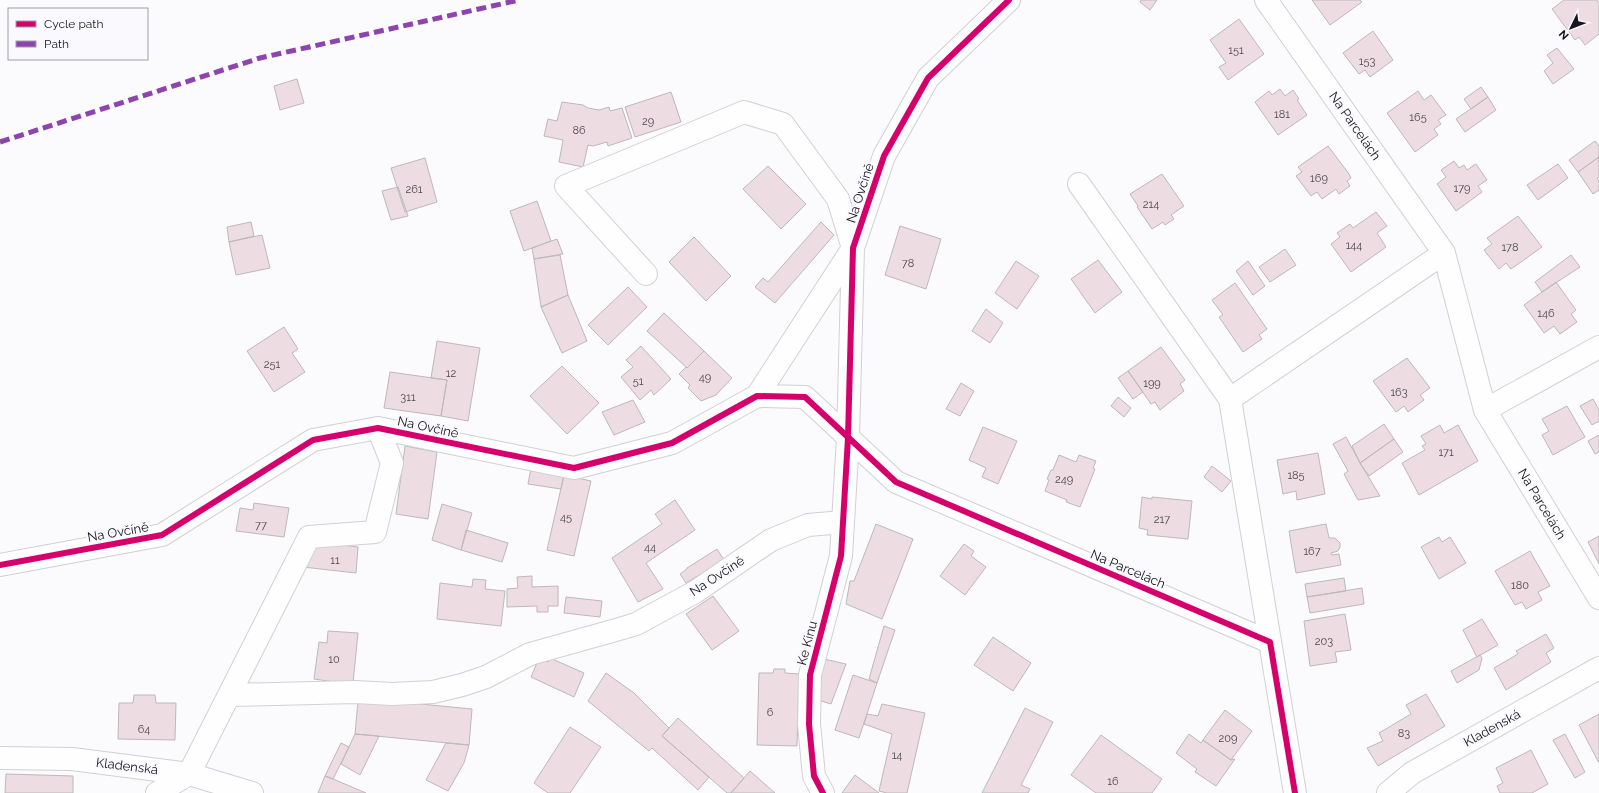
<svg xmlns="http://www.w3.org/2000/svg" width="1599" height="793" viewBox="0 0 1599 793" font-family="Raleway,sans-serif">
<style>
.building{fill:#eddde3;stroke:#bdb8ba}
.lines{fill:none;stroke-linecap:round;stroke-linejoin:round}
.street-casing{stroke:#d1d0d5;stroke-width:24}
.secondary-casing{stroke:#d1d0d5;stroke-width:24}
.street{stroke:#fefeff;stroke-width:22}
.secondary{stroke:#fefeff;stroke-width:22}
.quiet{stroke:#8e44ad;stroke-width:5;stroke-dasharray:10 5;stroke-linecap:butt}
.cycleway-casing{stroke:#faf9fe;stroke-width:8}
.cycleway{stroke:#d6006c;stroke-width:6}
.labels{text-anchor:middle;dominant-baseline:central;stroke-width:4;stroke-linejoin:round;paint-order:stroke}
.number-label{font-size:11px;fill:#4d474e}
.street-label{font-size:13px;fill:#18151d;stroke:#faf9fe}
</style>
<rect width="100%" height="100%" fill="#fbfafd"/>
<path class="building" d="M1141,0H1157L1150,10L1140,2Z
M1312,0H1360L1362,2L1330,25Z
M1564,0H1597L1599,3V34L1585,45L1579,37L1575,40L1552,9Z
M1239,19L1264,54L1228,80L1219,67L1226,63L1210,40Z
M1373,31L1393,60L1370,77L1365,70L1359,74L1343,53Z
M1557,48L1574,69L1553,84L1544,71L1553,63L1547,55Z
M297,79L304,103L280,110L274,86Z
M1481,87L1488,97L1471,109L1464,99Z
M1280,89L1285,96L1293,90L1299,99L1297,100L1307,115L1278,135L1255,102L1269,91L1272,95Z
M1418,91L1424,100L1431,95L1446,115L1438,120L1441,124L1434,129L1438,135L1415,152L1387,113Z
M671,92L681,122L635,137L625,107Z
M1488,97L1496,110L1465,132L1456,119Z
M562,102L583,105L588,108L599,110L609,107L610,111L622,108L632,138L608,146L607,142L593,146L588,145L583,167L559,162L563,140L544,136L548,119L557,121Z
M1595,141L1599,146V157L1578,172L1569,160Z
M1328,146L1349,174L1351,178L1347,181L1350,186L1339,194L1336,189L1322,199L1317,192L1311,196L1296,176L1302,172L1298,167Z
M1599,157V177L1597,178L1599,181V190L1593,194L1578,172Z
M425,158L437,202L405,212L391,168Z
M1454,161L1459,168L1464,165L1467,170L1476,164L1487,180L1478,186L1482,192L1456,211L1437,184L1446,177L1441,170Z
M1558,164L1568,178L1538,200L1527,185Z
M768,166L806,204L781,229L743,189Z
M1162,174L1184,206L1171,215L1174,219L1165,225L1163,222L1152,229L1137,207L1138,206L1130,194Z
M398,187L408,216L391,220L382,191Z
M537,201L551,241L524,251L510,211Z
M1376,212L1387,226L1377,233L1386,247L1351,272L1331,244L1340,237L1337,233L1350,224L1353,228Z
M1518,216L1542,247L1511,269L1506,263L1499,269L1484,250L1492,244L1487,238Z
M251,222L254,236L229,242L227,227Z
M821,222L834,235L775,303L755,287L763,278L768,282Z
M900,226L941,239L926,289L885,275Z
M262,235L270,268L236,275L229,242Z
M694,237L731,276L706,301L669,262Z
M557,239L563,254L534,259L532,248Z
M1285,249L1296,265L1270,282L1259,267Z
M560,255L568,295L541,307L534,259Z
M1571,255L1580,267L1542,292L1535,282Z
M1098,260L1122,292L1095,313L1071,279Z
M1016,261L1039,276L1017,309L995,293Z
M1248,261L1265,286L1253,295L1236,271Z
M1556,282L1576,310L1571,314L1577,322L1560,334L1554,326L1544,333L1524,305Z
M1235,283L1267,329L1259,335L1262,339L1243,352L1219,317L1223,315L1212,300Z
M628,287L647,307L608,345L588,325Z
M568,295L587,341L562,353L541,307Z
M986,309L1003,323L990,343L972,331Z
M664,313L704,351L687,368L647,331Z
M284,327L298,349L292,353L305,372L274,392L247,351Z
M437,341L480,348L468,421L441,416L447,380L431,378Z
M641,346L671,379L654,395L651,390L640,400L621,377L633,367L626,360Z
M1161,347L1185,380L1180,384L1184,391L1160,410L1155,402L1151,404L1128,371Z
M704,351L732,378L716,395L701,401L688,388L690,385L679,374L686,367L687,368Z
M1407,358L1430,388L1420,395L1424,400L1408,412L1404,406L1396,412L1373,381Z
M562,366L599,403L567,434L530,396Z
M1128,371L1143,392L1133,399L1118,378Z
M390,372L447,380L441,416L384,408Z
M961,383L974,391L960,416L946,409Z
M1118,397L1131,408L1124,417L1111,406Z
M1593,399L1599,410V421L1592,425L1580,406Z
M633,400L645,422L614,435L602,412Z
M1567,406L1585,437L1553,455L1542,435L1549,431L1542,419Z
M1384,424L1394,439L1360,463L1352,446Z
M1440,425L1444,433L1458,425L1478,461L1419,495L1402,463L1425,450L1422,446L1426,444L1421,436Z
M983,427L1017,441L998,484L982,477L986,468L969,460Z
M1599,435V452L1595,454L1588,441Z
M1346,437L1360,463L1380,496L1358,500L1344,474L1348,471L1333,444Z
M1394,439L1403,452L1369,476L1360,463Z
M405,446L437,452L428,519L396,514Z
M1318,453L1325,494L1297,500L1296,491L1283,494L1277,460Z
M1059,455L1076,462L1079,455L1096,461L1093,468L1095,469L1080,507L1066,502L1067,500L1045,491L1049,480L1047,479L1051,470H1053Z
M1212,466L1231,481L1222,492L1204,477Z
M531,468L564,475L561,489L528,484Z
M564,475L591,481L574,556L547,550Z
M1142,497L1152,499V497L1192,501L1188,539L1147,535L1148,530L1139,528Z
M675,500L695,530L646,563L663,589L638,602L612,558L662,524L655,514Z
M254,503L289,508L284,537L236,531L240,508L253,510Z
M442,504L472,513L461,550L432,540Z
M876,524L913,539L882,619L846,604L850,581H854Z
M1326,524L1329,538H1335L1340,543V547L1338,551L1331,553L1332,555L1339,554L1341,565L1296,573L1289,531Z
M466,530L508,543L502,562L461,550Z
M1599,536V564L1588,542Z
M1439,537L1442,542L1450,537L1466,563L1439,579L1421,547Z
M310,541L358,547L356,573L303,567Z
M964,544L974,551L971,556L986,567L965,595L940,576Z
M717,549L724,560L686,583L680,574L686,570L687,568Z
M1530,551L1550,586L1538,592L1542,600L1526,609L1522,602L1515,605L1495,571Z
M532,576V587L558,586V606H548V612H537V606L507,607V589L518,588L517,577Z
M1344,578L1346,591L1307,597L1305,584Z
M473,579L486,580L485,589L505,591L501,626L437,619L440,583L472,587Z
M1362,588L1364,604L1310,613L1307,597Z
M713,596L739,631L712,650L686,614Z
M566,597L602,601L600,617L564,613Z
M1345,614L1351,650L1335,652L1337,662L1310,666L1304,621Z
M1482,619L1498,645L1477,657L1463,630Z
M884,626L895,630L877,683L869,679Z
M328,631L358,633L353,683L349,684L314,679L319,642L327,643Z
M1546,634L1554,648L1546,653L1551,662L1506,690L1494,668L1518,654L1516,651Z
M993,637L1031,663L1013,691L974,665Z
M1480,655L1482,658L1479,670L1457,683L1451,671Z
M539,658L548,662L550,658L584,673L574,697L531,677Z
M824,659L846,664L831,704L818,700Z
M774,669H785V673L799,674L797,746L757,745L759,673H773Z
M606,673L634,693L669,728L662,736L709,777L698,790L652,748L649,751L588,701Z
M853,675L877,683L859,738L835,730Z
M1426,694L1445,726L1378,766L1367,748L1383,741L1379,733L1411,714L1406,705Z
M134,695H155L156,703H176L175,740L118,739L119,703H133Z
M379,700L472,709L469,745L355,734L358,701Z
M882,704L925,713L907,793H887L879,791L892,734L864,724L867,714L878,716Z
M1025,708L1053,722L1021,785L1030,789L1028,793H982Z
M1225,710L1252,731L1231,760L1203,740Z
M1599,714V763L1579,725Z
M678,718L744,778L731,793H727L662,736Z
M570,727L601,747L570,793H548L534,783Z
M355,734L379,736L360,775L341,764Z
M1189,734L1201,743L1203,740L1231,760L1235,759L1216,786L1195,772L1197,769L1176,753Z
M1565,734L1585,772L1575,778L1553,740Z
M1101,735L1162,779L1152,793H1096L1071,775Z
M341,743L349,747L333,779L325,776Z
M446,743L469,745L464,763L448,791L426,780Z
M1531,750L1548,784L1532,793H1500L1497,786L1503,783L1496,768Z
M750,771L775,793H731Z
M6,774L73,776V793H5Z
M855,775L879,793H842Z
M325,776L333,779L366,793H318Z"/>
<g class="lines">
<g class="street-casing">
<path id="street" d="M1266,0L1444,253L1485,410L1599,598
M1079,184L1230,399
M646,274L566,186L744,112L783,124L838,199L853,248L757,396
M1485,410L1599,347
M0,565L162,535L313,440L378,428L574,468L672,443L757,396L805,397L896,482L1270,642
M230,695L355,692L392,694L433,692L462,685L486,677L530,654L616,630L636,624L695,592L771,540L808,525L843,522
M157,793L189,774L309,537L375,532L392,463L378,428
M823,793L814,776L809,724L810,675L841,556L848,438L853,248L884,156L928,78L1009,0
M1295,793L1230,399L1444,253"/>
</g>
<g class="secondary-casing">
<path id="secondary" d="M0,758L72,759L189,774L252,793
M1388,793L1412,773L1599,668"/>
</g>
<use href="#street" class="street"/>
<use href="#secondary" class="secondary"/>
<path class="quiet" d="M0,142L260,58L519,0"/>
<g class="cycleway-casing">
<path id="cycleway" d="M0,565L162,535L313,440L378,428L574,468L672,443L757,396L805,397L896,482L1270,642L1295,793
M823,793L814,776L809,724L810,675L841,556L848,438L853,248L884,156L928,78L1009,0"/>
</g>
<use href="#cycleway" class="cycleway"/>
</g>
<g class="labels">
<g class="number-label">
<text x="1236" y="50">151</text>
<text x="1367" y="61">153</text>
<text x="1282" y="114">181</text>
<text x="1418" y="117">165</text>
<text x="648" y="121">29</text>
<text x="579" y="130">86</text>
<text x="1319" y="178">169</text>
<text x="1462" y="188">179</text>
<text x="414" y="189">261</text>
<text x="1151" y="204">214</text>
<text x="1354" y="245">144</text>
<text x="1510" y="247">178</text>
<text x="908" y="263">78</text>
<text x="1546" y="313">146</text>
<text x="272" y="364">251</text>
<text x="451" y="373">12</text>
<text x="705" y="377">49</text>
<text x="638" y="381">51</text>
<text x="1152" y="383">199</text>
<text x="1399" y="392">163</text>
<text x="408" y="397">311</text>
<text x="1446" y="452">171</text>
<text x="1296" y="475">185</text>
<text x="1064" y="479">249</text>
<text x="566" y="517">45</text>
<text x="1162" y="519">217</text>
<text x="261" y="525">77</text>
<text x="650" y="547">44</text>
<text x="1312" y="551">167</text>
<text x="335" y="560">11</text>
<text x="1520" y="585">180</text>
<text x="1324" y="641">203</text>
<text x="334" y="659">10</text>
<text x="770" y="712">6</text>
<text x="144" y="729">64</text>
<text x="1404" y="733">83</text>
<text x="1228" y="738">209</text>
<text x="897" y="755">14</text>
<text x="1113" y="781">16</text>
</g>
<g class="street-label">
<text transform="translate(1355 126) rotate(55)">Na Parcelách</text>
<text transform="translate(860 193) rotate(-72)">Na Ovčíně</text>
<text transform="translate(428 427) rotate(12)">Na Ovčíně</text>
<text transform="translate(1542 504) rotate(59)">Na Parcelách</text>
<text transform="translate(118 532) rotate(-10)">Na Ovčíně</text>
<text transform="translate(1128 569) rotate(23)">Na Parcelách</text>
<text transform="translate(717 576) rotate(-33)">Na Ovčíně</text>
<text transform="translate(807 643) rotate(-75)">Ke Kinu</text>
<text transform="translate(1492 728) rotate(-29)">Kladenská</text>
<text transform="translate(127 766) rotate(7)">Kladenská</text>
</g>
</g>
<rect x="8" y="8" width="140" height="52" fill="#faf9fe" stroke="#a09ea4"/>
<rect x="16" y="21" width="20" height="6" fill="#d6006c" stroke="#a09ea4"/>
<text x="44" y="28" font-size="12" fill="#18151d">Cycle path</text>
<rect x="16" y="41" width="20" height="6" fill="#8e44ad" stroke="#a09ea4"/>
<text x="44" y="48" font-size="12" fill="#18151d">Path</text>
<g transform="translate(1571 28) rotate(227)" stroke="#faf9fe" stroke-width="3" paint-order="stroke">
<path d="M0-3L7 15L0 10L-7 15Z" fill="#18151d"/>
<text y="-6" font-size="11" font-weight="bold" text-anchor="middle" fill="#18151d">N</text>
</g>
</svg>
